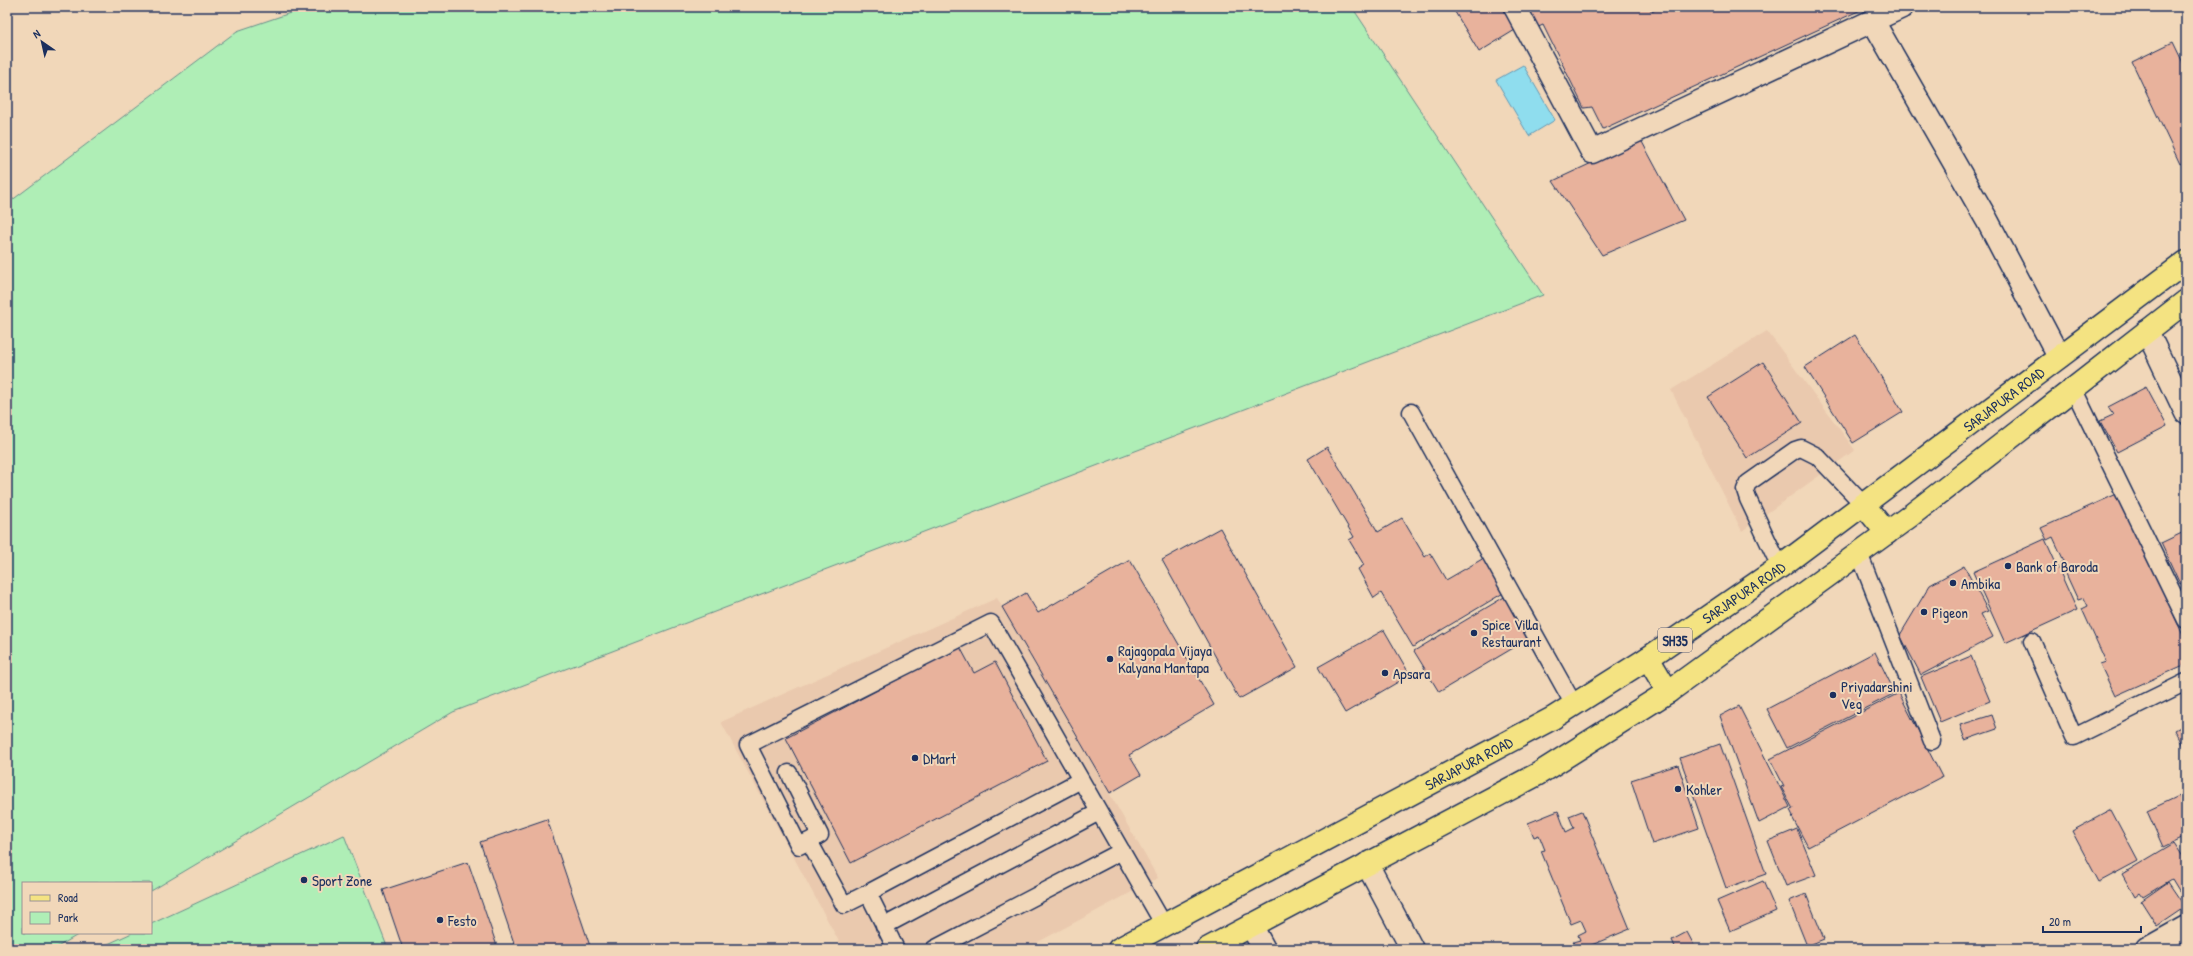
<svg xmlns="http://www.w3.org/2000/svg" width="2193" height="956" viewBox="0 0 2193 956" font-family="'Patrick Hand',sans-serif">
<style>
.built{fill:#eac9ae}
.green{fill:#afeeb6;stroke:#658e8a}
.water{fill:#8fddee;stroke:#6197b4}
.building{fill:#e8b29c;stroke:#1b2f5e}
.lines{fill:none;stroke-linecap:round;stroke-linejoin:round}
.service-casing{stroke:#1b2f5e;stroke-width:19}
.minor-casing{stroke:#1b2f5e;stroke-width:25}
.primary-casing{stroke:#1b2f5e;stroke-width:25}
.service{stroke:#f1d7b9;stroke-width:16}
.minor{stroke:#f1d7b9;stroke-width:22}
.primary{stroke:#f4e382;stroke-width:22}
.poi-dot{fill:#1b2f5e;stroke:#f1d7b9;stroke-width:1.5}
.labels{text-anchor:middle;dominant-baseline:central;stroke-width:4;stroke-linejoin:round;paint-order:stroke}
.shield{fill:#f1d7b9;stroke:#5b6179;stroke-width:1}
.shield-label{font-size:14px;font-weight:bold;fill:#1b2f5e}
.street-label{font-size:15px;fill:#1b2f5e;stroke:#f1d7b9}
.poi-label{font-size:15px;fill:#1b2f5e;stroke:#f1d7b9;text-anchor:start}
</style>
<rect width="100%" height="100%" fill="#f1d7b9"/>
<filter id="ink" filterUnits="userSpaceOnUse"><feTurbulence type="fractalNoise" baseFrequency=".025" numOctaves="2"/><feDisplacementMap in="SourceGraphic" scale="8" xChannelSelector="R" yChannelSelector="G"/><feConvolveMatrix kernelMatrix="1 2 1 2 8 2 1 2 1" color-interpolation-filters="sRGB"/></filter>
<g filter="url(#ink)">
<path class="built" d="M1767,331L1855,450L1742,531L1671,390Z
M997,598L1158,878L1025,949H843L721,722Z"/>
<path class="green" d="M308,7H1352L1543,295L453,712L151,891V883H23V933H81L54,949H7V204L237,31Z
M344,835L388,949H97L132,933H151V924Z"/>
<path class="water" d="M1523,65L1555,120L1529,136L1496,80Z"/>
<path class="building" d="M1452,7H1501L1515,30L1479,52Z
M1524,7H1649L1652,12L1659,7H1867L1603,129L1592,107L1584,108L1543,25L1536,28Z
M2173,42L2186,69V161L2180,164L2132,62Z
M1641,140L1684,220L1602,255L1553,181Z
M1855,335L1903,412L1853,443L1805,367Z
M1763,362L1802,423L1747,458L1708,397Z
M2146,387L2167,426L2117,452L2100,421L2113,415L2108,407Z
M1327,447L1378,532L1402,518L1425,557L1430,553L1446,580L1484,558L1505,592L1413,647L1381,593L1374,598L1358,569L1364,565L1349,540L1354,537L1308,459Z
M2119,493L2186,642V664L2115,696L2100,664L2106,662L2082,609L2088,606L2084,598L2078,600L2061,563L2064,561L2053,537L2047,540L2041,528Z
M1220,528L1297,667L1239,699L1162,560Z
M2186,531V581L2180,584L2161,543Z
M2045,539L2077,610L2005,643L1973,572Z
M1130,560L1214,705L1129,755L1141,775L1110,793L1002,607L1026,593L1038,613Z
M1964,566L1988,611L1981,614L1993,637L1921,675L1900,635L1930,585Z
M1506,596L1530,638L1439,692L1414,651Z
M1384,630L1410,675L1345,713L1318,667Z
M960,647L974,673L995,662L1047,761L851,863L786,738Z
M1875,652L1895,693L1787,748L1767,709Z
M1971,656L1990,701L1940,722L1921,677Z
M1899,693L1942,777L1808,847L1792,817L1793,816L1790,810L1793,809L1781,787L1784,786L1770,759Z
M1739,706L1790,807L1759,823L1720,716Z
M1992,715L1997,729L1965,740L1960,725Z
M2186,724V752L2175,730Z
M1720,744L1766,874L1726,888L1680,758Z
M1678,765L1699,828L1652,844L1631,780Z
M2179,796L2186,812V836L2163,847L2147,811Z
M2111,810L2138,861L2099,882L2072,831Z
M1558,811L1566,832L1574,828L1569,816L1582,811L1630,929L1582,949H1576L1573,942L1580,940L1578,935L1586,931L1581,920L1571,924L1541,851L1545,850L1539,835L1534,837L1528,823Z
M547,819L591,949H516L480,842Z
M1797,829L1816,875L1786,886L1768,841Z
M2174,843L2186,861V902L2172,879L2143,897L2140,893L2135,897L2122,874Z
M468,862L498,949H403L383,890Z
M1763,881L1776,911L1730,931L1717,901Z
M2168,882L2185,907L2157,926L2141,901Z
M1806,894L1824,939L1807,946L1789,901Z
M1687,932L1696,949H1676L1672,940Z"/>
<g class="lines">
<g class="service-casing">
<path id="service" d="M2073,388L2186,620
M1411,412L1574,705
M1859,553L1932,741
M1780,567L1748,499L1745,490L1748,483L1795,450L1801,448L1817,456L1863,504
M2032,641L2074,737L2186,682
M789,773L820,835L809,841
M868,893L1081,780
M884,926L1099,812
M896,949L868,893L844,905L809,841L799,846L748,745L991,623L1164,925
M934,949L1122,851"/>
</g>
<g class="minor-casing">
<path id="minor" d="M1515,7L1592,152L1902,7
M1873,21L1987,220L2059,357
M2147,331L2186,413
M1367,864L1412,949
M1251,925L1264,949
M2147,949L2186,927"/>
</g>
<g class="primary-casing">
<g id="primary">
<path d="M1863,504L1887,533"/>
<path d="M1648,658L1668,692"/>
<path id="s1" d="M1119,949L1553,718L1648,658L1780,567L2186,262"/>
<path d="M1207,949L1538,774L1668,692L1910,516L2186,301"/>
</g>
</g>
<use href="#service" class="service"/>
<use href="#minor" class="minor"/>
<use href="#primary" class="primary"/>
</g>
</g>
<g class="poi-dot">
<circle cx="2008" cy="566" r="4"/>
<circle cx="1953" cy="583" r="4"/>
<circle cx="1924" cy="612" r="4"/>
<circle cx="1474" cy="633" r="4"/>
<circle cx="1110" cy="659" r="4"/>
<circle cx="1385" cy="673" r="4"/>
<circle cx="1833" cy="695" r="4"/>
<circle cx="915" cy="758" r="4"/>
<circle cx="1678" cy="789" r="4"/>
<circle cx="304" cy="880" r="4"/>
<circle cx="440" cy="920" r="4"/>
</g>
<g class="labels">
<rect class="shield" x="1658" y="628" width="34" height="24" rx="3"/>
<g class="shield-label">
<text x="1675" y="640">SH35</text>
</g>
<g class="street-label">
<text stroke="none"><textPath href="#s1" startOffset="1044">SARJAPURA ROAD</textPath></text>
<text stroke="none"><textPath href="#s1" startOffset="720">SARJAPURA ROAD</textPath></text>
<text stroke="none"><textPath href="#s1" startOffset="396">SARJAPURA ROAD</textPath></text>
</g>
<g class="poi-label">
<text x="2016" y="566">Bank of Baroda</text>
<text x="1961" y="583">Ambika</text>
<text x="1932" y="612">Pigeon</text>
<text x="1482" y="624">Spice Villa<tspan x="1482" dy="17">Restaurant</tspan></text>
<text x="1118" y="650">Rajagopala Vijaya<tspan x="1118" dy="17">Kalyana Mantapa</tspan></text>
<text x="1393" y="673">Apsara</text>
<text x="1841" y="686">Priyadarshini<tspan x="1841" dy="17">Veg</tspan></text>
<text x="923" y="758">DMart</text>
<text x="1686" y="789">Kohler</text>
<text x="312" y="880">Sport Zone</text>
<text x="448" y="920">Festo</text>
</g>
</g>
<rect width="2193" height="956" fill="none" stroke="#f1d7b9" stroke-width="24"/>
<rect x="12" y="12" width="2169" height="932" fill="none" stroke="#1b2f5e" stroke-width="1.5" filter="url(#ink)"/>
<rect x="22" y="882" width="130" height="52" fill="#f1d7b9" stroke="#9b9495"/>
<rect x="30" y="895" width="20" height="6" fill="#f4e382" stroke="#9b9495"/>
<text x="58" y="902" font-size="12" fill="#1b2f5e">Road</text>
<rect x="30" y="912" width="20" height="12" fill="#afeeb6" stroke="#9b9495"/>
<text x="58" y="922" font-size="12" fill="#1b2f5e">Park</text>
<g transform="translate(42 42) rotate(326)" stroke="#f1d7b9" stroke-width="3" paint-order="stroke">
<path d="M0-3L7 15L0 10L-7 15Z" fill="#1b2f5e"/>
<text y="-6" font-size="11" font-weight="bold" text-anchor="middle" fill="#1b2f5e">N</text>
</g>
<path d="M2043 926v6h98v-6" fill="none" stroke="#1b2f5e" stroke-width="2"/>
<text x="2049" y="926" font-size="12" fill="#1b2f5e" stroke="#f1d7b9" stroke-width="3" paint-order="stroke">20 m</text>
</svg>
